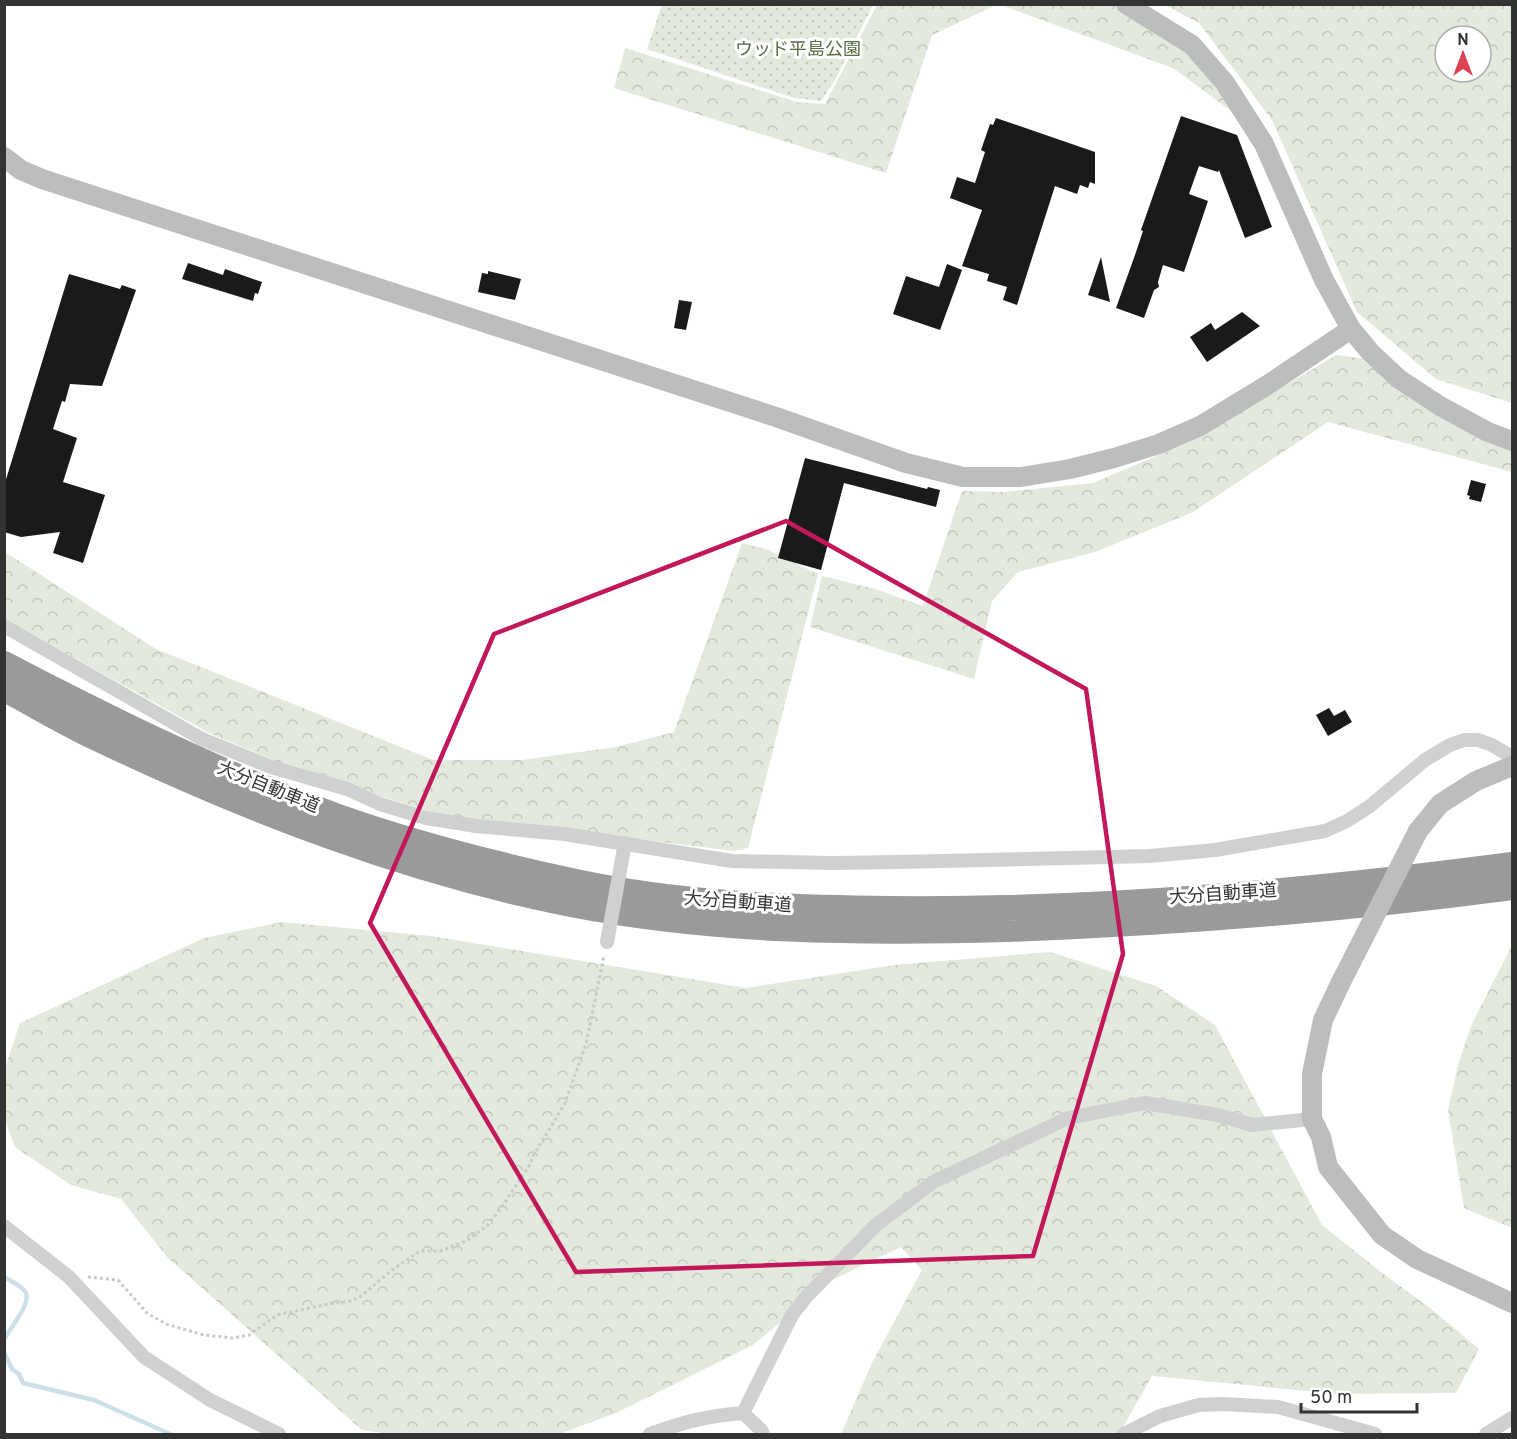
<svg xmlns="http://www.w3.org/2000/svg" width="1517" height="1439" viewBox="0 0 1517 1439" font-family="Overpass,'Noto Sans JP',sans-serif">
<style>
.forest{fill:url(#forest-crowns);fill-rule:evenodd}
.park{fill:url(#park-dots)}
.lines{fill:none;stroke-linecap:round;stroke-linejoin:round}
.stream{stroke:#cde0ea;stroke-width:4.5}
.building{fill:#1a1a1a}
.path{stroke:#cacaca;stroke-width:3;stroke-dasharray:3 3;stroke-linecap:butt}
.street{stroke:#d0d0d0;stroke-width:14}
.secondary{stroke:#bdbdbd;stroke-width:20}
.highway{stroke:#9a9a9a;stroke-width:26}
.street-bridge{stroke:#d0d0d0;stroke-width:14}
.secondary-bridge{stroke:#bdbdbd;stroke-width:20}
.marked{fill:none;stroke:#c2185b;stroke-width:4.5;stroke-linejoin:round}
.labels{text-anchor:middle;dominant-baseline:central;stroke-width:6;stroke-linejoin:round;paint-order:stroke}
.park-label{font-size:18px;fill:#576d42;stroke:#fff}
.street-label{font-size:18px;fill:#333;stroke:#fff}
</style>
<defs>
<pattern id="forest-crowns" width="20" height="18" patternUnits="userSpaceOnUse" patternTransform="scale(1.5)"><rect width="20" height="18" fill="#e3e9dc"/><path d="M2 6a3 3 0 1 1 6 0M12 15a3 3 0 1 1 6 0" fill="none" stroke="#c3c8bd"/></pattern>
<pattern id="park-dots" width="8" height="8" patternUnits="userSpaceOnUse" patternTransform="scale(1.5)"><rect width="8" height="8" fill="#e3e9dc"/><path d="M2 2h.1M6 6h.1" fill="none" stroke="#c3c8bd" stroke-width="1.8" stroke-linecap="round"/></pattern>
</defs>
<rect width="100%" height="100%" fill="#fff"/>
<path class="forest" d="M877,5H996L932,35L886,173L614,88L625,48L797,102L825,104Z
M1001,5H1114L1190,48L1242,119L1173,68Z
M1165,5H1512V403L1436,379L1357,312L1272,120L1199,23ZM1445,36H1481V72H1445Z
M1336,355L1360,358L1403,391L1490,441L1512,451V472L1328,422L1193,512L1095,552L1018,572L992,601L974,679L810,627L822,576L875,589L923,606L962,491L1004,492L1093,483L1194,440Z
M742,543L766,549L818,574L748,848L734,851L589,833L461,821L299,771L209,733L5,619V552L156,649L433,760H522L616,747L674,732Z
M282,922L431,936L746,988L894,965L1050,952L1156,986L1215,1025L1322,1225L1381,1272L1430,1308L1479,1349L1456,1393L1338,1394L1152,1376L1119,1434H841L872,1363L922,1270L901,1247L830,1281L753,1345L616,1413L559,1434H389L362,1430L168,1258L121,1199L71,1185L15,1147L5,1120V1068L20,1023L204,938Z
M1511,947H1512V1228L1464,1208L1448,1110L1458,1065L1471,1026Z"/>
<path class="park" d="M662,5V4L873,5L835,80L821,101L794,98L647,49Z"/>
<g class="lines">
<path class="stream" d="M4,1277C11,1281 19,1285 24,1290C35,1301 9,1328 4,1340
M4,1352L12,1369L19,1374L23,1383L94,1400L170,1434"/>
</g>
<path class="building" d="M1181,116L1237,135L1272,227L1245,238L1219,170L1218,172L1199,166L1189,194L1208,201L1184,272L1163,265L1158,282L1159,287L1154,290L1144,318L1116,308L1135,255L1143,231L1141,230Z
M996,118L1095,152V184L1090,182L1088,188L1080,185L1077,194L1055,186L1017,305L1003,300L1007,287L987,281L989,274L962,266L982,210L950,198L957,177L975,183L985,152L981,150L990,124L993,125Z
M1101,257L1110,302L1088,295Z
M188,263L223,275L225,269L262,282L258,294L255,293L253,301L182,279Z
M947,264L962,270L940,330L893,314L906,276L939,287Z
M488,271L521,279L515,300L478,292L482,273L488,274Z
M69,274L120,289L122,285L136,290L102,386L70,384L65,402L62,401L53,429L77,438L63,482L105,495L83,563L53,553L60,532L21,537L4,532V486Z
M679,300L692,302L686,330L674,328Z
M1242,312L1260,326L1207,362L1190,337L1211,323L1215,330Z
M805,458L927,489L928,487L940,490L936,507L844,483L821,570L778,558Z
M1471,480L1486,484L1481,502L1469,499L1470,496L1467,495Z
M1329,708L1334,716L1345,710L1352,722L1328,736L1316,715Z"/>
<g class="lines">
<path class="path" d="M88,1277L118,1280L147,1313L166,1324L204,1335L233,1338L249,1335L277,1315L333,1303L351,1301L360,1297L392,1270L420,1251H440L466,1241L487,1226L499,1211L531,1163L532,1158L565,1103L586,1044L604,956"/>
<path class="street" d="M4,626L202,739L271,767L347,789L380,804L426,818L476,826L564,834L732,861L832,863L898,862L1150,856L1215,850L1325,831L1347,821L1370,806L1425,760L1450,745L1464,740H1478L1492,745L1512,757
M4,1226L69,1277L144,1357L210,1400L279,1434
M743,1413L792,1315L807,1296L875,1226L933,1182L1068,1118L1145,1103L1218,1115L1252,1125L1312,1119
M650,1434C684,1422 706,1416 743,1413L761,1430L763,1434
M1124,1434L1160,1416L1199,1405L1223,1404L1278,1407L1375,1434
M1486,1434L1512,1418"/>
<path class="secondary" d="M1126,4L1192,45L1225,83L1264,144L1324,280L1351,329L1371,353L1399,379L1440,406L1488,432L1512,441
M4,157L21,170L42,179L776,417L906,463L963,477H1021L1070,469L1114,458L1159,444L1200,426L1269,384L1351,329
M1418,831L1440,804L1476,781L1512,766
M1341,982L1323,1020L1312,1074V1119L1321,1137L1328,1167L1382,1235L1417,1259L1512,1303"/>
<path class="highway" d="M4,664C113,721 223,775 338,817C414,844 493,864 571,881C676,904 783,908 890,909C1098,911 1306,892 1512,865
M4,688C36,706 68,725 101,740C251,811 408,872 571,904C715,932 861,933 1007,929C1176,923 1345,909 1512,887"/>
<path class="street-bridge" d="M607,942L625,843"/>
<path class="secondary-bridge" d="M1341,982L1418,831"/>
</g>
<path class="marked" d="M786,521L1086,689L1123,954L1033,1256L576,1272L370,923L494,634Z"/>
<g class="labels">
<g class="park-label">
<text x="798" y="50">ウッド平島公園</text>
</g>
<g class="street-label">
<text transform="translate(268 788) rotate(22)">大分自動車道</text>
<text transform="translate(1223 895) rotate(-4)">大分自動車道</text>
<text transform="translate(738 903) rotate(4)">大分自動車道</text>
</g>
</g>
<rect width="1517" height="1439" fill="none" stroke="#333333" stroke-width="12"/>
<g transform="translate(1463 54)"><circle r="28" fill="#ffffff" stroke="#adadad" stroke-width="1.5"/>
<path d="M0-4.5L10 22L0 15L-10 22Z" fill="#dc4253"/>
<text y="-9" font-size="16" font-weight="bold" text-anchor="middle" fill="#333333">N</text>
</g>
<path d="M1301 1403v9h116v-9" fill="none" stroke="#333333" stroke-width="3"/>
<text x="1310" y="1403" font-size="18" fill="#333333" stroke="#ffffff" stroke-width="4.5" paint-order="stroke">50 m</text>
</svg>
